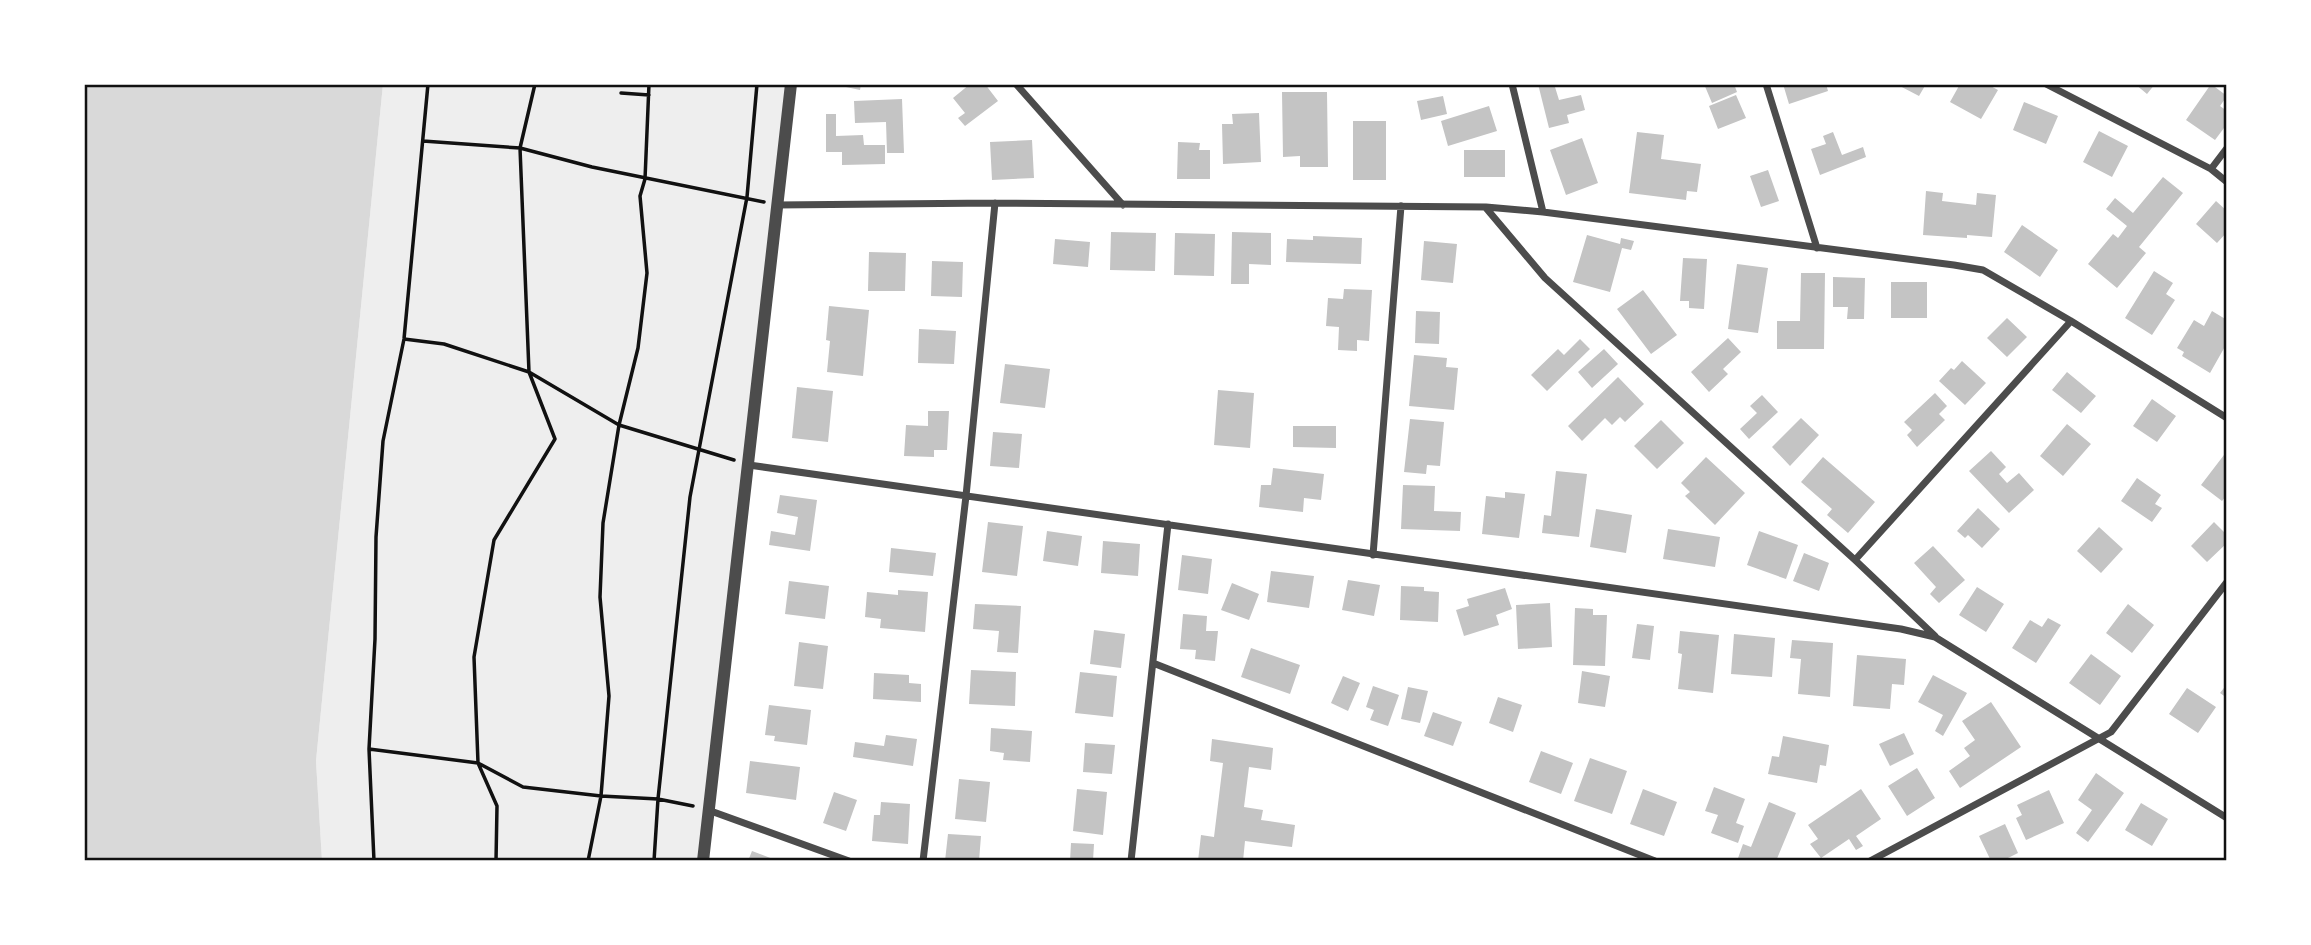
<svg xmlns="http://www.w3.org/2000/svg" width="2311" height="945" viewBox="0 0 2311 945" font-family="Arial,sans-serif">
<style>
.green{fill:#eee}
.water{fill:#d9d9d9}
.building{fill:#c4c4c4}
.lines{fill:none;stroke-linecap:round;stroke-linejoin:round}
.path{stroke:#111;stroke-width:3.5}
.minor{stroke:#4c4c4c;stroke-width:7}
.tertiary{stroke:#4c4c4c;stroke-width:12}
.neatline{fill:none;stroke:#111;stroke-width:2.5}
</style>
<rect width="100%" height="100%" fill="#fff"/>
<path class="green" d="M383,84H791L708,861H322L316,761Z"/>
<path class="water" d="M84,84H383L316,761L322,861H84Z"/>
<path class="building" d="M832,84H861L860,90Z
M970,84H985L998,101L965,126L958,118L965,113L953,98Z
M1538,84H1564L1555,87L1559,100L1581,95L1585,110L1567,115L1569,123L1549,128Z
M1704,84H1734L1737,92L1712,103Z
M1783,84H1826L1828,91L1789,104Z
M1896,84H1926L1919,96Z
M1960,84H1987L1998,90L1981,119L1950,102Z
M2135,84H2155L2147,94Z
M2211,84L2227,96L2220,106L2227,111V124L2215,140L2186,120Z
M1282,92H1327L1328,167H1300V156L1283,157Z
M1736,95L1746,118L1718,129L1709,106Z
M1443,96L1447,114L1421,120L1417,101Z
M902,99L904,153H887L886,122L855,123L854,101Z
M2024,102L2058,116L2046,144L2013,130Z
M1489,106L1497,131L1448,146L1441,121Z
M1259,113L1261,162L1223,164L1222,124H1233L1232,114Z
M826,114H836V136L863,135L864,145H885V164L842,165V152H826Z
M1353,121H1386V180H1353Z
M2099,131L2128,146L2112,177L2083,162Z
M1637,132L1664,135L1661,159L1701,164L1697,192L1687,191L1686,200L1629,193Z
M1833,132L1842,155L1863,147L1866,157L1820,175L1811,149L1826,144L1823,136Z
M1582,138L1598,183L1566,195L1550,150Z
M1032,140L1034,178L992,180L990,142Z
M1178,142L1200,143L1199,150H1210V179H1177Z
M1464,150H1505V177H1464Z
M1768,170L1779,201L1761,207L1750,176Z
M2163,177L2183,193L2139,247L2146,253L2117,288L2088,264L2113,234L2118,238L2127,226L2106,209L2115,198L2133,213Z
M1926,191L1943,193L1942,201L1976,205L1977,193L1996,195L1992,237L1967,235V238L1923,235Z
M2216,201L2227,211V232L2217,243L2196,224Z
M2022,225L2058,250L2040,277L2004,252Z
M1111,232L1156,233L1155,271L1110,270Z
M1232,232L1271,233V265L1249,264V284H1231Z
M1175,233L1215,234L1214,276L1174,275Z
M1587,235L1620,244L1621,238L1634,241L1631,250L1622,248L1610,292L1573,282Z
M1313,236L1362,238L1361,264L1286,262L1287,239L1313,240Z
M1055,239L1090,242L1088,267L1053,264Z
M1424,241L1457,244L1453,283L1421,280Z
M869,252L906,253L905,291H868Z
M1683,258L1707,259L1704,309L1689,308V301H1680Z
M932,261L963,262L962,297L931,296Z
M1737,264L1768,268L1758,333L1728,329Z
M2154,271L2173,283L2166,294L2175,300L2152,335L2125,318Z
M1801,273H1825L1824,349H1777V321H1800Z
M1833,277L1865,278L1864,319H1847L1848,307H1833Z
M1891,282H1927V318H1891Z
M1344,289L1372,290L1369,341L1357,340V351L1338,350L1339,327L1326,326L1328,298L1343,299Z
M1643,290L1677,335L1651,354L1617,309Z
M829,306L869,310L863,376L827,372L830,341L826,340Z
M1416,311L1440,312L1439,344L1415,343Z
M2212,311L2227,320V343L2210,373L2182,356L2184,352L2177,348L2194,320L2204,326Z
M2007,318L2027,337L2007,357L1987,338Z
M919,329L956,331L954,364L918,363Z
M1728,338L1741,352L1723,369L1728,374L1709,392L1691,372Z
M1580,339L1590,349L1547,391L1531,375L1558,349L1564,355Z
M1604,349L1618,364L1592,388L1578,372Z
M1414,355L1447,358L1446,367L1458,368L1454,410L1409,406Z
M1962,361L1986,383L1965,405L1939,381L1951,368L1954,370Z
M1005,364L1050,369L1045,408L1000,403Z
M2067,372L2096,396L2081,413L2052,390Z
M1618,377L1644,404L1625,422L1620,417L1612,425L1605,418L1582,441L1568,426Z
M797,387L833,391L828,442L792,438Z
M1218,390L1254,393L1250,448L1214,445Z
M1935,393L1947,406L1939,414L1945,420L1917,447L1907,435L1912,430L1904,422Z
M1762,395L1778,412L1749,439L1740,429L1757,413L1750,406Z
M2152,399L2176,416L2157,442L2133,426Z
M928,411H949L947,450H934V457L904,456L906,425L928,426Z
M1801,418L1819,435L1790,466L1772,447Z
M1410,419L1444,422L1440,466L1427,465L1426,474L1404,472Z
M1661,420L1684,443L1657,469L1634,446Z
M2067,424L2091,444L2063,476L2040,456Z
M1293,426H1336V448L1293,447Z
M993,432L1022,434L1019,468L990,466Z
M1991,451L2006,467L1999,474L2007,483L2019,473L2034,490L2009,513L1969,471Z
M2227,451V495L2222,501L2201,485Z
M1706,457L1745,493L1715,525L1685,496L1690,492L1681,483Z
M1823,457L1875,502L1848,533L1827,515L1832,509L1801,482Z
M1273,468L1324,474L1321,500L1304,498L1303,512L1259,507L1261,485H1271Z
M1556,471L1587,474L1579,537L1542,533L1544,515L1551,516Z
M2137,478L2161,495L2155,504L2162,508L2152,522L2121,501Z
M1403,485L1435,486L1434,511L1461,512L1460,531L1401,529Z
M1505,492L1525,494L1519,538L1482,534L1486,496L1505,498Z
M780,495L817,500L810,551L769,545L771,531L795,535L798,517L777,513Z
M1978,508L2000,529L1982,548L1968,535L1965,538L1957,531Z
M1596,509L1632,515L1626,553L1590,547Z
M988,522L1023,526L1017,576L982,572Z
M2214,522L2227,535V543L2207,562L2191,546Z
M2099,527L2123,549L2101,573L2077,551Z
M1668,529L1720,537L1715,567L1663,559Z
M1047,531L1082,536L1078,566L1043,561Z
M1759,531L1798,545L1786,579L1747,565Z
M1103,541L1140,544L1138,576L1101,573Z
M1933,546L1965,580L1939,603L1930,594L1936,587L1914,563Z
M891,548L936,553L933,576L889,572Z
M1804,553L1829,563L1819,591L1793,581Z
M1182,555L1212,559L1208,594L1178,590Z
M1271,571L1314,576L1309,608L1267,602Z
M1348,580L1380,585L1374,616L1342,610Z
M789,581L829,586L825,619L785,614Z
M1232,583L1259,594L1249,620L1221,610Z
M1401,586L1424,587V591L1439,592L1438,622L1400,620Z
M1977,587L2004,604L1986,632L1959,615Z
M1505,588L1512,609L1496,615L1499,625L1464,636L1456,610L1469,606L1467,599Z
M898,590L928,592L925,632L880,628L881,619L865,617L867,592L898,595Z
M1550,603L1552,647L1518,649L1516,605Z
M975,604L1021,606L1018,653L997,652L999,631L973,629Z
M2128,604L2154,625L2132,653L2106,633Z
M1575,608L1593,609V615H1607L1605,666L1573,665Z
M1183,614L1207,616L1206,631H1218L1215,661L1195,659L1196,650L1180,649Z
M2048,618L2061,625L2036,663L2012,648L2030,620L2042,627Z
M1637,624L1654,626L1650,660L1632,658Z
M1094,630L1125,634L1121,668L1090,664Z
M1680,631L1719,635L1713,693L1678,689L1682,654L1678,653Z
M1734,634L1775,638L1772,677L1731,674Z
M1792,640L1833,643L1830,697L1798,694L1801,659L1790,658Z
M799,642L828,646L823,689L794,686Z
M1251,648L1300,665L1290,694L1241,677Z
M2091,654L2121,676L2100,705L2069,683Z
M1857,655L1906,659L1904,685L1892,684L1890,709L1853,706Z
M971,670L1016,672L1015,706L969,704Z
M1582,671L1610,676L1605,707L1578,703Z
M1080,672L1117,676L1113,717L1075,713Z
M874,673L909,675V683L921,684V702L873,699Z
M1933,675L1967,693L1943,736L1935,731L1943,715L1918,702Z
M1343,676L1360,683L1348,711L1331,703Z
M2227,684V698L2220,693Z
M1373,686L1399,695L1388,726L1370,720L1374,710L1366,707Z
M1408,687L1428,691L1420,723L1401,719Z
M2187,688L2216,707L2198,733L2169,714Z
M1498,697L1522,705L1513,732L1489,723Z
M1991,702L2021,747L1960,788L1949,771L1970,756L1964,748L1975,740L1962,721Z
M769,705L811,710L807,745L774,741L775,736L765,735Z
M1433,712L1462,722L1453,746L1424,736Z
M991,728L1032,731L1030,762L1003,760L1004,753L990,751Z
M1904,733L1914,754L1890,766L1879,744Z
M886,735L917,739L913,766L853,757L855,742L884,746Z
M1783,736L1829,745L1826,766L1820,765L1817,783L1768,774L1772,756L1779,757Z
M1212,739L1273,748L1271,770L1249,767L1244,807L1263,810L1261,820L1295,825L1292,847L1245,841L1243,861H1198L1201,835L1214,837L1223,763L1210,761Z
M1085,743L1115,745L1112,774L1083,772Z
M1541,751L1573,763L1561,794L1529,782Z
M1590,758L1627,771L1612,814L1574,801Z
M750,761L800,767L796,800L746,793Z
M1917,768L1935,798L1907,816L1888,786Z
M2096,773L2124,793L2088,842L2076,833L2092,810L2078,800Z
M959,779L990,782L986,822L955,819Z
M1714,787L1745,799L1736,823L1744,826L1738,843L1711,833L1718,815L1705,811Z
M1077,789L1107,792L1103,835L1073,831Z
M1643,789L1677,802L1664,836L1630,824Z
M1861,789L1881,819L1856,836L1863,846L1856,850L1849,839L1821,858L1810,844L1818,839L1808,825Z
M2049,790L2064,823L2026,840L2016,818L2022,815L2017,805Z
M834,792L857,800L846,831L823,823Z
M881,802L910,804L908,844L872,841L874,815H880Z
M1769,802L1796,813L1776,861H1737L1743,844L1751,847Z
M2141,803L2168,819L2152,846L2125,830Z
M2005,824L2018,853L2002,861H1991L1979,836Z
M948,834L981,836L979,861H945Z
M1071,843L1094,844L1093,861H1070Z
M752,851L778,861H748Z"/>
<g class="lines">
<path class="path" d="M621,93L649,95
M423,141L520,148L592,167L764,202
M404,339L444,344L529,372L619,425L734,460
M369,749L478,763L523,787L601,796L658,799L693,806
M374,861L369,749L375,639L376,537L383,441L404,339L428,84
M496,861L497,806L478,763L474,657L494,540L555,439L529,372L520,148L535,84
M588,861L601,796L609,696L600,597L603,523L619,425L638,348L647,273L640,196L645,179L649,84
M654,861L658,799L690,497L747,197L757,84"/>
<path class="minor" d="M1016,84L1123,205
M1512,84L1543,212
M1766,84L1817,248
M2046,84L2211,169L2227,182
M2211,169L2227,148
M776,205L995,203L1486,207L1543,212L1954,265L1983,270L2071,321L2227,418
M1486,208L1545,278L1855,560L1935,636
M749,465L1901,629L1935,637L2227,818
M1373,555L1401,206
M1855,560L2071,321
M1153,663L1655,861
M708,810L849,861
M923,861L966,496L995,203
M1131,861L1168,524
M1870,861L2111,732L2227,582"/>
<path class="tertiary" d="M703,861L791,84"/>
</g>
<rect width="2311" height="945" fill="none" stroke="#ffffff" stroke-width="172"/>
<rect x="86" y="86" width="2139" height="773" class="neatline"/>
</svg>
